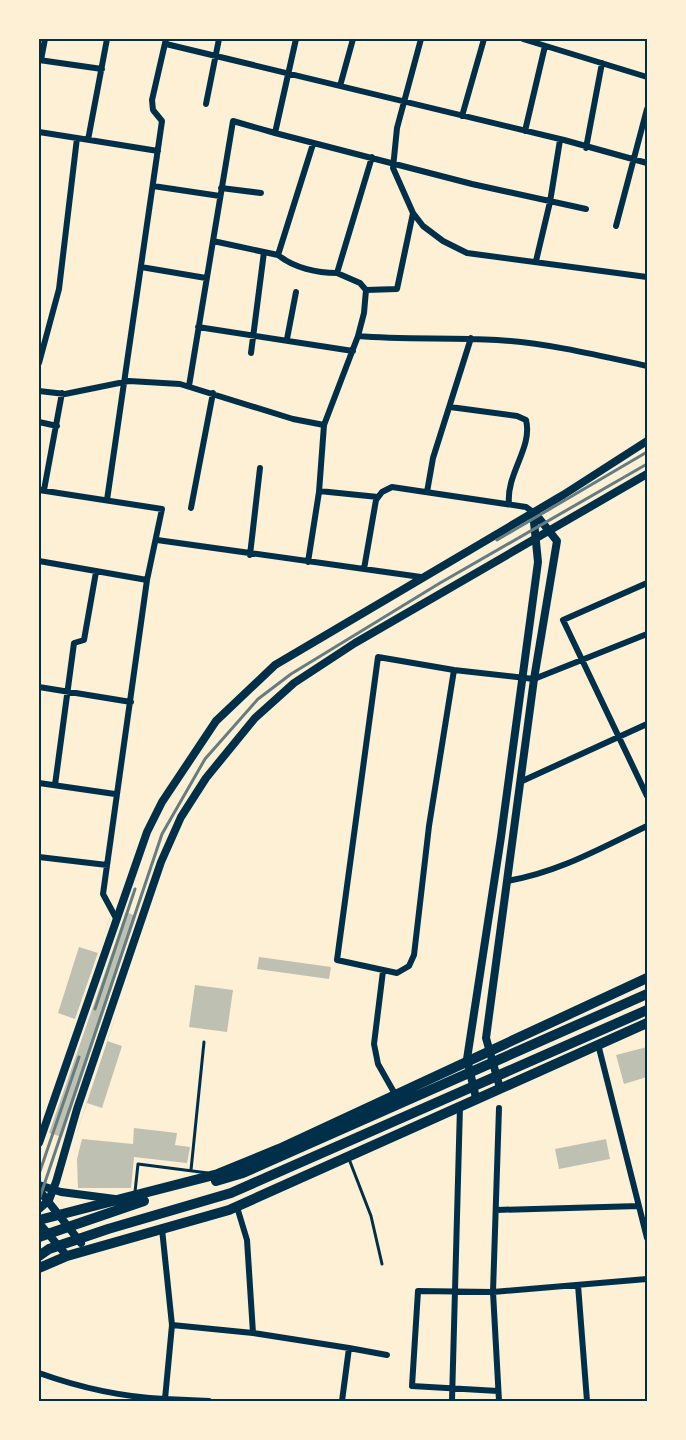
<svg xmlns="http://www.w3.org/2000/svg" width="686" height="1440" viewBox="0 0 686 1440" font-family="Raleway,sans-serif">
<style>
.building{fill:#bec0b2}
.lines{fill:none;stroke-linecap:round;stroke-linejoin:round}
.service{stroke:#003049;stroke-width:3}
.minor{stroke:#003049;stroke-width:6}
.secondary{stroke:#003049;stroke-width:8}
.trunk{stroke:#003049;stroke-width:10}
.rail{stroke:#657d81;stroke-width:3}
.neatline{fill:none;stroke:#003049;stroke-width:2}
</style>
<rect width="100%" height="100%" fill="#fdf0d5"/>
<path class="building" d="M126,912L136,916L62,1137L49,1133Z
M110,917V918L75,1019L58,1013L79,947L98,953Z
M259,957L331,967L329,979L257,969Z
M195,985L233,990L227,1032L189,1027Z
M120,1003L107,1041L122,1046L102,1108L87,1103L74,1141Z
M647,1047V1077L624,1084L616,1055Z
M134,1128L177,1133L175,1145L190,1147L187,1163L134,1157L131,1188H78L77,1159L82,1139L133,1144Z
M606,1139L610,1159L559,1169L555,1149Z"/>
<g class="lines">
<path class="service" d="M349,1159L371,1216L382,1264
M191,1170L204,1042
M135,1192L138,1164L208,1173"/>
<path class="minor" d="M296,39L275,133L472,184L586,209
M421,39L397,128L393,168L413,213L423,226L443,241L467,253L647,277
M523,39L647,77
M166,44L564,140L647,163
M39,60L102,69
M41,60L45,39
M340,86L353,39
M206,104L219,39
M462,116L484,39
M525,131L545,46
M39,132L77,138
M88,140L107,39
M586,148L602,63
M153,186L220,196
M221,188L261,193
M616,226L647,109
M213,241L233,121L275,133
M278,255C294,268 317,273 337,273
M536,261L550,202L560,140
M141,267L206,278
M366,290L397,289L413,213
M198,327L353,351
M358,336L364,313L366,290L360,283L337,273L372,157
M287,339L296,292
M251,353L264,252
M39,363L59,289L77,138L158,151
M189,386L213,241L278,255L313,144
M39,391L65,394L129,381L180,384L293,419L324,425
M450,407L517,416L526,420C533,448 506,473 509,504
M39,422L57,426
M39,490L162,509L147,580L103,894L117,920
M44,490L62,393
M319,491L378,497
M427,492L433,458L471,338
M107,500L162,121L153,110L152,100L166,39
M191,508L213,393
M157,540L421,577
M250,555L260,468
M39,561L147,580
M308,562L319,492L324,425L358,336C405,340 450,337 497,340C547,343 597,355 647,366
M364,569L376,500L382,492L392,487L526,507L533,512
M647,583L563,620L647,796
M454,670L378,657L337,960L397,973L409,966L414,955L429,826L454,670L534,679L647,634
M39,687L131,702
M520,782L647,724
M39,783L115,794
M55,785L74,643L84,640L96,572
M39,857L107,865
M507,881C557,873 601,848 647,826
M383,971L374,1044L378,1064L395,1094
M598,1044L647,1238
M237,1207L247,1240L253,1333
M496,1210L639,1206
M162,1229L172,1325
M578,1285L587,1401
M349,1348L387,1355
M39,1373C78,1387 123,1397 165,1399
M498,1391L412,1386L418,1291L493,1292L647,1279
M209,1401L165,1399L172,1325L253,1333L349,1348L342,1401
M452,1401L460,1106
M499,1401L493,1292L499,1108"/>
<path class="secondary" d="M500,1088L486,1038L534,679L557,541L534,512
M476,1098L467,1059L501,837L538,562L533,512
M39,1143L147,832L162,802L216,721L275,665L563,495L647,441
M39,1185L61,1192L115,1199
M39,1190L81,1243
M39,1209L49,1200L56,1182L77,1109L161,862L181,817L206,778L255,718L294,683L355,643L647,474
M39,1223L67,1256"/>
<path class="trunk" d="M216,1181L243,1173L647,994
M39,1220L218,1174L279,1149L647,978
M39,1237L144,1201
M39,1256L49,1249L108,1229L231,1193L647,1010
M39,1268L67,1256L229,1210L647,1023"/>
<path class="rail" d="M497,540L647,452
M95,1009L135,889
M39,1174L79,1057
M39,1200L162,834L205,759L258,699L291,674L440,583L647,464"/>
</g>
<rect width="686" height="1440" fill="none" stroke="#fdf0d5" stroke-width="81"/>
<rect x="40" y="40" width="606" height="1360" class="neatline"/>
</svg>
